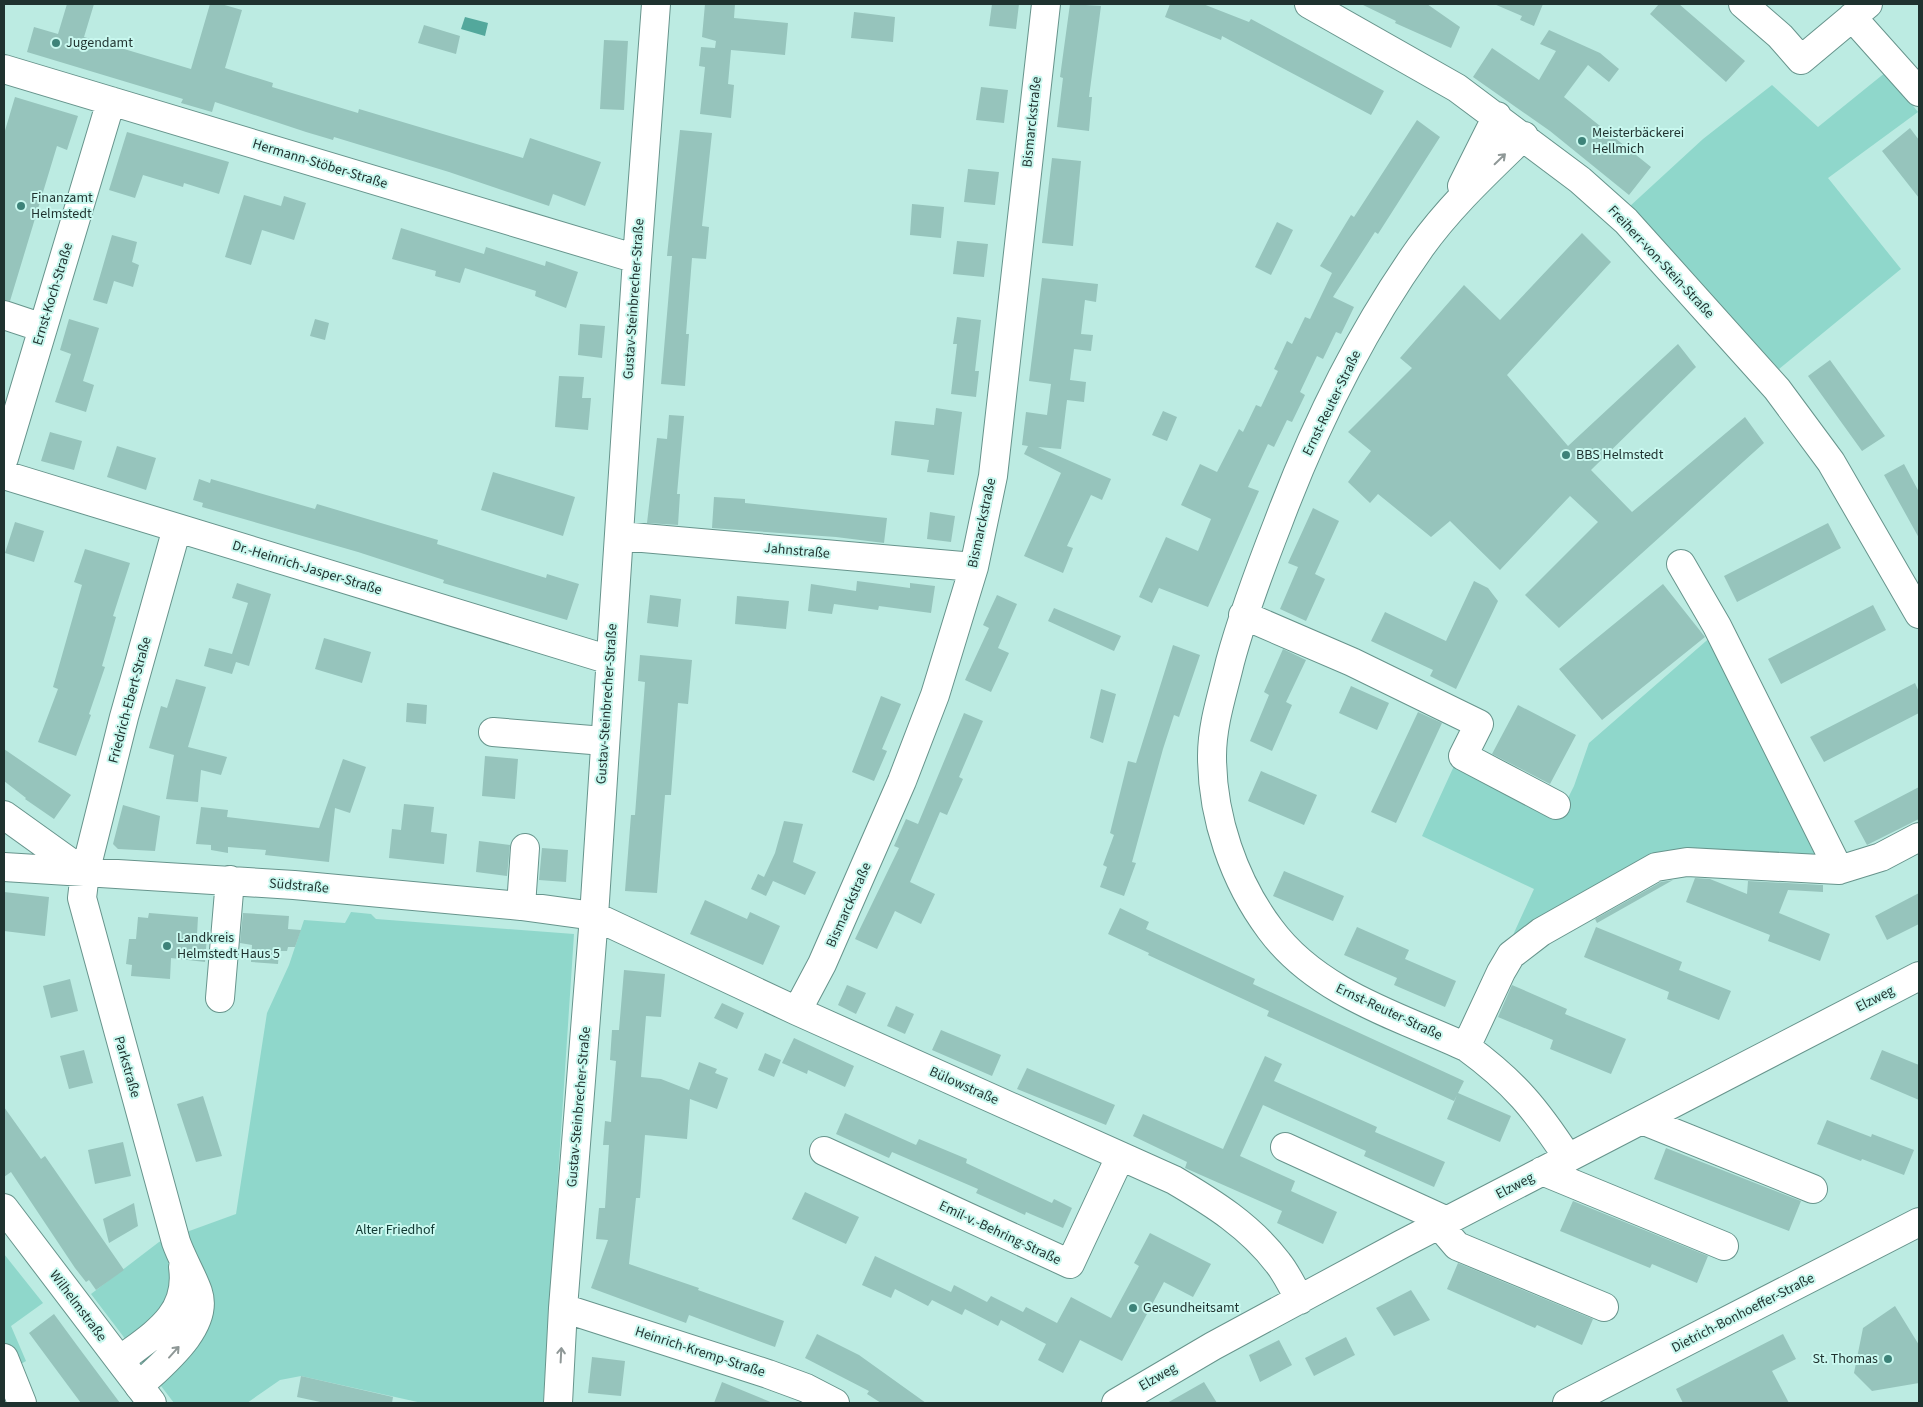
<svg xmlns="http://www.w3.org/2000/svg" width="1923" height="1407" viewBox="0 0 1923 1407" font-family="'Source Sans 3',sans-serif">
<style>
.green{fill:#8fd7cb}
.water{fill:#53a89c}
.building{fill:#96c4bc}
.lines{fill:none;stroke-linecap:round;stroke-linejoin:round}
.minor-casing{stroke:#67948c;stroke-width:30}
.major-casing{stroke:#67948c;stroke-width:30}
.minor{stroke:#fff;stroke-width:28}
.major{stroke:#fff;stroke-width:28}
.oneway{stroke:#8f9897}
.poi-dot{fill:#3d8379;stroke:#c9f8ef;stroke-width:2}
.labels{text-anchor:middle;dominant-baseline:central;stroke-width:4;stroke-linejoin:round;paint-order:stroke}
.poi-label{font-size:14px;fill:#1f322f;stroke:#c9f8ef;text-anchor:start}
.street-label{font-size:14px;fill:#1f322f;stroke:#c9f8ef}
.park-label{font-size:14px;fill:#113a34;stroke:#c9f8ef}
</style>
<rect width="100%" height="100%" fill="#bcebe2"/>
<path class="green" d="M1886,72L1918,112L1828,178L1901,269L1779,369L1629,207L1703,139L1772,85L1818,127Z
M1713,635L1829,864L1681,859L1508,946L1534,889L1422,836L1454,766L1558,818L1574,786L1589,743Z
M351,912L371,914L376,919L574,934L543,1403H422L301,1376L280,1380L247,1403H174L91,1294L159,1242L236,1214L267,1013L289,965L304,920L345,923Z
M4,1254L43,1303L11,1326L26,1361L19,1365L4,1387Z"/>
<path class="water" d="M465,17L488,23L485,36L461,29Z"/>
<path class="building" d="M67,4H94L84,37L191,69L210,4H221L242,10L225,68L273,83L272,87L358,113L359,109L523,158L530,138L601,162L585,206L553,194L549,206L449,172L334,137L333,140L306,132L215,102L212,112L181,103L183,99L27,52L34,27L58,34Z
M705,4H735L734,18L788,23L785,55L731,50L728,84L734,85L731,118L700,114L705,67L699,66L701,47L715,48L716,41L702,37Z
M992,4H1019L1016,29L989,26Z
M1070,4L1101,6L1089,97H1092L1089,131L1057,127L1063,78L1060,77Z
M1170,4H1203L1249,22L1251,19L1384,91L1371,115L1222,36L1221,40L1165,17Z
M1361,4H1427L1460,27L1451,48L1395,23L1396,21Z
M1494,4H1543L1534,26L1520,20L1522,16Z
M1659,4H1679L1745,61L1726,82L1650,14Z
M854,12L895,17L893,42L851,38Z
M424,25L460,36L456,54L418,43Z
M1549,30L1600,53L1619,69L1609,82L1588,65L1564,97L1651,167L1629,195L1550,131L1473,77L1492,48L1539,80L1556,51L1540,44Z
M604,40L628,41L624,110L600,109Z
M981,87L1008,90L1004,123L976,120Z
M15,97L78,116L67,150L57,146L10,301L4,300V134Z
M1417,120L1440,137L1378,234L1375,232L1333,297L1354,307L1341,334L1336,332L1323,359L1317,356L1300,392L1305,395L1292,422L1287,420L1274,447L1268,444L1248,487L1259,491L1208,607L1159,588L1152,603L1139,597L1166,537L1198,551L1211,519L1181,505L1200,464L1217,472L1239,429L1243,432L1256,405L1261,407L1278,371L1274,369L1287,341L1292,344L1305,317L1310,319L1332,273L1320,266L1351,215L1354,217Z
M1910,128L1919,140V198L1882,151Z
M680,130L712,133L702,226L709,227L706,259L692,258L686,334H689L685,386L661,384L672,256H667Z
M127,132L229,162L219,194L184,183L183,187L143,175L135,198L109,190Z
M1052,158L1081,161L1073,246L1042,243Z
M968,169L999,172L995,205L964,202Z
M244,195L281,206L284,196L306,203L294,240L262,230L251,265L225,257Z
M912,204L944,207L941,238L910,235Z
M1277,222L1293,230L1271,275L1255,267Z
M401,228L484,254L486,247L545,266L546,261L578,272L566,308L535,296L536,291L465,268L460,283L435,276L436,271L392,259Z
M1582,233L1611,262L1507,375L1568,446L1678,344L1696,367L1591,470L1632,512L1745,417L1764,443L1559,628L1525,595L1598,522L1570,496L1500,570L1450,521L1431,537L1378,494L1370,503L1348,482L1371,451L1348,432L1412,368L1400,358L1464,285L1500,320Z
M112,235L137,242L132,262L139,265L133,287L114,281L107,304L93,300Z
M957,241L988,244L984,277L953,274Z
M1042,278L1098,284L1096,302L1085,300L1081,334L1093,335L1091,351L1074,349L1070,380L1086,382L1084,402L1067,400L1061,449L1038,447L1111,479L1102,500L1091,495L1067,546L1073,548L1063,573L1024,556L1061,473L1024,454L1028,446L1022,445L1026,412L1047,415L1051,384L1029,381Z
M957,317L981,320L975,371H979L976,397L951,394L957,344H953Z
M69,319L99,328L83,381L94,385L86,412L55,402L71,354L60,350Z
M315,319L329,323L325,340L310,336Z
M580,324L605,326L602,358L578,355Z
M1830,360L1885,436L1862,451L1808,376Z
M559,376L584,377L582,398H591L588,430L555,427Z
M936,408L962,412L954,475L927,472L929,460L891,455L895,421L934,425Z
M1163,411L1177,417L1167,441L1152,435Z
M669,415L684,416L677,494H680L678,525L647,523L657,438L667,439Z
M50,432L82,441L74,470L41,461Z
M117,446L156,458L146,490L107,477Z
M1904,464L1919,492V538L1884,475Z
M493,472L575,497L563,536L481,510Z
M199,479L210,483L211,479L315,509L317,504L438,540L437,544L488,560L546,578L547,574L579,584L567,620L443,583L444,580L358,552L202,507L203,503L193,500Z
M714,497L745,499V503L887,518L884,543L836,537L712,528Z
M1313,508L1339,521L1315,574L1325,579L1306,621L1280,609L1298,567L1288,563Z
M930,512L955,516L951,542L927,539Z
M15,522L44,531L34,562L5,553Z
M1828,523L1841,548L1737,602L1724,576Z
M85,549L130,563L113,616L116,617L102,666L105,667L89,714L91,715L76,756L38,742L58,689L53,687L82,585L74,582Z
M857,581L910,588V583L935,586L931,613L879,606L878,610L834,604L832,614L808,611L811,584L856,591Z
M1474,581L1488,588L1498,601L1456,689L1430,676L1433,670L1371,641L1385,612L1446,641Z
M237,583L271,594L249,666L236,662L232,674L204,666L209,648L232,654L248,603L232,598Z
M1663,584L1705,637L1602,720L1559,669Z
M650,595L681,599L678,627L647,623Z
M997,595L1017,604L998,648L1009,653L991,692L965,680L989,628L983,625Z
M737,596L789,601L786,629L735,624Z
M1873,605L1886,630L1781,684L1768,659Z
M1054,608L1121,636L1114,651L1048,621Z
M324,638L371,652L362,683L315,669Z
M1173,645L1200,655L1179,717L1174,715L1163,749L1132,862L1136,863L1124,896L1100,887L1107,867L1103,865L1114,835L1110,833L1128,761L1136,763Z
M1283,649L1306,660L1286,702L1292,705L1272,751L1250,741L1269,695L1264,692Z
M640,655L692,660L688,704L678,703L671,795H665L657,893L625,891L631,815H635L645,682L638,681Z
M176,679L206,687L188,747L227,757L221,775L201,770L198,802L166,799L174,755L149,748L161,706L167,708Z
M1915,683L1919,692V713L1824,762L1810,737Z
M1351,686L1389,703L1377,730L1339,713Z
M1101,689L1116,694L1103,743L1090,738Z
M881,696L901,704L882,749L887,751L874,781L852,772Z
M407,703L427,705L426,724L406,722Z
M1518,705L1576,735L1550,784L1492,754Z
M1418,712L1442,723L1396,823L1371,812Z
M964,713L983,721L959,777L963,779L947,815L940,812L910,882L935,894L921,924L895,911L877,949L855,939L899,848L894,846L906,819L918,824Z
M4,749L71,795L54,819L25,799L26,798L4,781Z
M485,756L518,759L515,799L482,796Z
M343,759L366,767L350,813L335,808L329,862L265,855L266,850L228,847V853L211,850V845L196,844L201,807L228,810L227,817L319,828Z
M1261,771L1317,795L1304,825L1248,801Z
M1919,787V819L1867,845L1854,821Z
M404,804L434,807L431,832L447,834L444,864L389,858L392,829L401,830Z
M123,805L160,816L155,851L118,849L113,844Z
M784,821L803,824L793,862L816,872L805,895L764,877L773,881L766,896L751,889L758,874L764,877L775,853Z
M479,841L510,845L507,876L476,872Z
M542,848L568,850L566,882L539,880Z
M1284,871L1344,896L1333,921L1273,896Z
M1695,878L1710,879L1747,894L1748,881L1823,885V892L1788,890L1779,913L1830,934L1820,961L1768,941L1770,935L1686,902Z
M1673,880L1597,923L1595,919L1661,882Z
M4,892L49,897L45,936L4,931Z
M1919,893V924L1887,940L1875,916Z
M705,900L747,919L750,912L780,926L763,965L690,934Z
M1120,908L1149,922L1146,929L1255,979L1253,984L1464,1081L1458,1093L1511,1116L1500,1142L1447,1119L1457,1095L1454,1101L1309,1035L1267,1016L1269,1011L1148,955L1149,953L1108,934Z
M149,913L198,917L197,935H207L205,962L171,958L170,979L131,976L132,965L126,964L129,939H136L138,917L148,918Z
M243,913L289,916L288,929L301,930L295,947H288L287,951H279L278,964L251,962L252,945L240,943Z
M1357,927L1409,950L1405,959L1456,981L1445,1007L1394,985L1397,978L1344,955Z
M1596,927L1682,962L1679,970L1731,991L1719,1020L1667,999L1669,992L1584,957Z
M624,970L665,974L661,1017L646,1016L641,1077L661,1079L689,1090L699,1062L717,1069L715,1073L728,1078L717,1109L690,1099L687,1139L645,1135L640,1198H636L629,1264L699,1288L698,1290L784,1321L775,1347L689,1315L686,1323L591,1288L608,1240L596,1239L599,1208H605L609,1145H603L605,1121L611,1122L616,1061L610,1060L612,1030H619Z
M70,979L78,1011L51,1018L43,986Z
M847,985L866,993L856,1014L838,1005Z
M1512,985L1567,1009L1565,1014L1626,1039L1611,1074L1550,1049L1553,1040L1498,1017Z
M722,1003L744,1013L737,1029L714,1018Z
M896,1006L914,1014L905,1034L887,1026Z
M941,1030L1001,1055L992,1076L932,1050Z
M794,1038L854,1066L845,1087L808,1070L807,1074L782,1063Z
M84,1050L93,1083L69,1089L60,1056Z
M1882,1050L1919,1065V1100L1870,1079Z
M765,1053L781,1060L774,1077L758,1070Z
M1265,1056L1282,1064L1274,1081L1377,1127L1375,1132L1445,1162L1434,1187L1364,1156L1366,1151L1263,1105L1240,1156L1295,1181L1291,1191L1337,1212L1323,1244L1277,1223L1282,1211L1185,1168L1187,1162L1133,1136L1143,1114L1223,1149Z
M1027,1068L1115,1105L1106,1125L1017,1089Z
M203,1096L222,1156L196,1162L177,1104Z
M4,1107L41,1159L45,1156L124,1270L96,1290L89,1280L86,1282L75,1268L11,1172L4,1177Z
M845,1113L916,1145L919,1139L967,1159L966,1163L1052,1203L1054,1199L1072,1208L1063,1228L1026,1212L1025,1215L976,1193L978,1189L892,1152L889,1158L836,1134Z
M1827,1120L1871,1137L1872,1134L1914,1150L1904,1175L1862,1159L1861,1161L1817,1144Z
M123,1142L131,1176L95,1184L88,1150Z
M1666,1148L1801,1201L1789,1231L1654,1179Z
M805,1192L859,1217L846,1244L792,1219Z
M1573,1201L1708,1256L1697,1283L1652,1264L1650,1268L1560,1231Z
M134,1203L138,1226L109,1243L103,1219Z
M1150,1233L1211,1264L1193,1297L1164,1282L1122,1361L1080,1340L1063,1373L1038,1360L1046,1344L1001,1320L998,1326L965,1309L962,1315L932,1300L928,1306L895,1289L891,1298L862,1285L875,1256L951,1292L954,1285L987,1302L991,1296L1023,1312L1026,1307L1057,1323L1071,1297L1111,1318L1139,1266L1134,1263Z
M1458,1263L1593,1319L1582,1345L1537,1325L1535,1328L1447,1289Z
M1411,1290L1430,1320L1394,1336L1376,1308Z
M1895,1306L1919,1345V1383L1872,1391L1854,1373L1863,1328Z
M54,1314L76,1344L120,1403H81L72,1391L29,1333Z
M817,1334L859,1355L926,1403H881L867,1394L869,1391L805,1358Z
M1783,1334L1796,1359L1772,1371L1789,1403H1683L1676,1389Z
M1346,1337L1355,1355L1314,1376L1305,1358Z
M1279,1340L1292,1365L1260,1382L1249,1355Z
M592,1357L625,1361L621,1396L588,1393Z
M301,1376L393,1397L392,1403H325L297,1397Z
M722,1382L773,1403H714Z
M1204,1382L1217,1403H1167Z"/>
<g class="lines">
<g class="minor-casing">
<path id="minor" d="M1309,4L1457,88L1580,180L1626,221L1777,389L1831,462L1919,614
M1743,4L1780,36L1801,60L1868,4
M1852,17L1919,92
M4,69L637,259
M1524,136C1487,172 1450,206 1420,248C1361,331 1314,427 1278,523C1260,569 1243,614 1230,662C1223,692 1212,724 1212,756C1212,817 1234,881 1270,929C1317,993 1398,1016 1466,1047C1514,1082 1536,1109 1568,1158
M1462,186L1497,116
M4,315L43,328
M4,458L111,101
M4,475L610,660
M620,536L974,567
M1681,564L1717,626L1839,870
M1243,615L1352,662L1479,724L1463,756L1556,805
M493,732L604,741
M4,815L85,873
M4,867L294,885L521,906L594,916L797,1011L1174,1180C1213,1203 1250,1226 1278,1263C1287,1274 1293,1288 1300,1300
M521,906L525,848
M220,998L230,880
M797,1011L822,964L902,781L935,695L974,567L993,476L1046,4
M1466,1047L1501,972L1511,955L1541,932L1656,867L1687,862L1839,870L1881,857L1919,837
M1642,1120L1813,1189
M1285,1147L1447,1221
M824,1151L1070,1264L1120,1157
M1542,1171L1724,1246
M1439,1225L1457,1246L1604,1307
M563,1308L768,1374L806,1388L835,1403
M4,1358L22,1403
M120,1360C153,1335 190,1315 183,1267
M139,1386C161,1365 210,1327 198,1292C192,1275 182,1259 176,1242L82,898L85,873L124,717L177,528
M558,1403L563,1308L594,916L637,259L656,4
M1116,1403L1213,1346L1402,1244L1919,976
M1567,1403L1919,1222"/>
</g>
<g class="major-casing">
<path id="major" d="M4,1208L152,1403"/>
</g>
<use href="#minor" class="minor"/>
<use href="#major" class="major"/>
</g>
<defs><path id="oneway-shaft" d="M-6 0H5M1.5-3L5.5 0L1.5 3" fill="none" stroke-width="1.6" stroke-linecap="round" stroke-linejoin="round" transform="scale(1.25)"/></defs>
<g class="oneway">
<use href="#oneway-shaft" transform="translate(1500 159) rotate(-44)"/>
<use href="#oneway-shaft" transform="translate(174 1352) rotate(-48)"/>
<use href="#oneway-shaft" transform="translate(561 1355) rotate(-87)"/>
</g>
<g class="poi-dot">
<circle cx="56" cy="43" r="5"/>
<circle cx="1582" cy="141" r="5"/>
<circle cx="21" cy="206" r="5"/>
<circle cx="1566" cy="455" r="5"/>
<circle cx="167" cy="946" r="5"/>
<circle cx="1133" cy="1308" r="5"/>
<circle cx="1888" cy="1359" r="5"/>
</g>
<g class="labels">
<g class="poi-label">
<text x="66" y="43">Jugendamt</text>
<text x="1592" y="133">Meisterbäckerei<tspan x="1592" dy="16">Hellmich</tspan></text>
<text x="31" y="198">Finanzamt<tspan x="31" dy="16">Helmstedt</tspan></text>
<text x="1576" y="455">BBS Helmstedt</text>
<text x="177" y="938">Landkreis<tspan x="177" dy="16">Helmstedt Haus 5</tspan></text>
<text x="1143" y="1308">Gesundheitsamt</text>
<text x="1878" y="1359" text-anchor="end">St. Thomas</text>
</g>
<g class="street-label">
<text transform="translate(1032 122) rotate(-84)">Bismarckstraße</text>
<text transform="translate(320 164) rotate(17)">Hermann-Stöber-Straße</text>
<text transform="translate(1661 262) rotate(47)">Freiherr-von-Stein-Straße</text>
<text transform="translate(53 294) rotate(-73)">Ernst-Koch-Straße</text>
<text transform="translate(634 299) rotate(-86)">Gustav-Steinbrecher-Straße</text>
<text transform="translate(1332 403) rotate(-64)">Ernst-Reuter-Straße</text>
<text transform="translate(982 523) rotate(-78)">Bismarckstraße</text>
<text transform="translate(797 551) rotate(5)">Jahnstraße</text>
<text transform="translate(307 568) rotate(17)">Dr.-Heinrich-Jasper-Straße</text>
<text transform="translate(130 700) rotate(-75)">Friedrich-Ebert-Straße</text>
<text transform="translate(607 704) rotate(-86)">Gustav-Steinbrecher-Straße</text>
<text transform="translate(299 886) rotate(5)">Südstraße</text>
<text transform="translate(849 905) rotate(-66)">Bismarckstraße</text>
<text transform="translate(1875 999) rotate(-27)">Elzweg</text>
<text transform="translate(1389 1012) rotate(25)">Ernst-Reuter-Straße</text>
<text transform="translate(127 1067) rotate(74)">Parkstraße</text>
<text transform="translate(964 1086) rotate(24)">Bülowstraße</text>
<text transform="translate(579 1107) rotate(-85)">Gustav-Steinbrecher-Straße</text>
<text transform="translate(1515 1186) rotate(-28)">Elzweg</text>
<text transform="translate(1000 1233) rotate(25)">Emil-v.-Behring-Straße</text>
<text transform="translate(78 1306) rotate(53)">Wilhelmstraße</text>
<text transform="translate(1743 1313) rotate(-27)">Dietrich-Bonhoeffer-Straße</text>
<text transform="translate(700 1352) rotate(18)">Heinrich-Kremp-Straße</text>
<text transform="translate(1158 1377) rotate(-30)">Elzweg</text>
</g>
<g class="park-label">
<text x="395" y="1230">Alter Friedhof</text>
</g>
</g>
<rect width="1923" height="1407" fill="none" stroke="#1f322f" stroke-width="10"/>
</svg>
